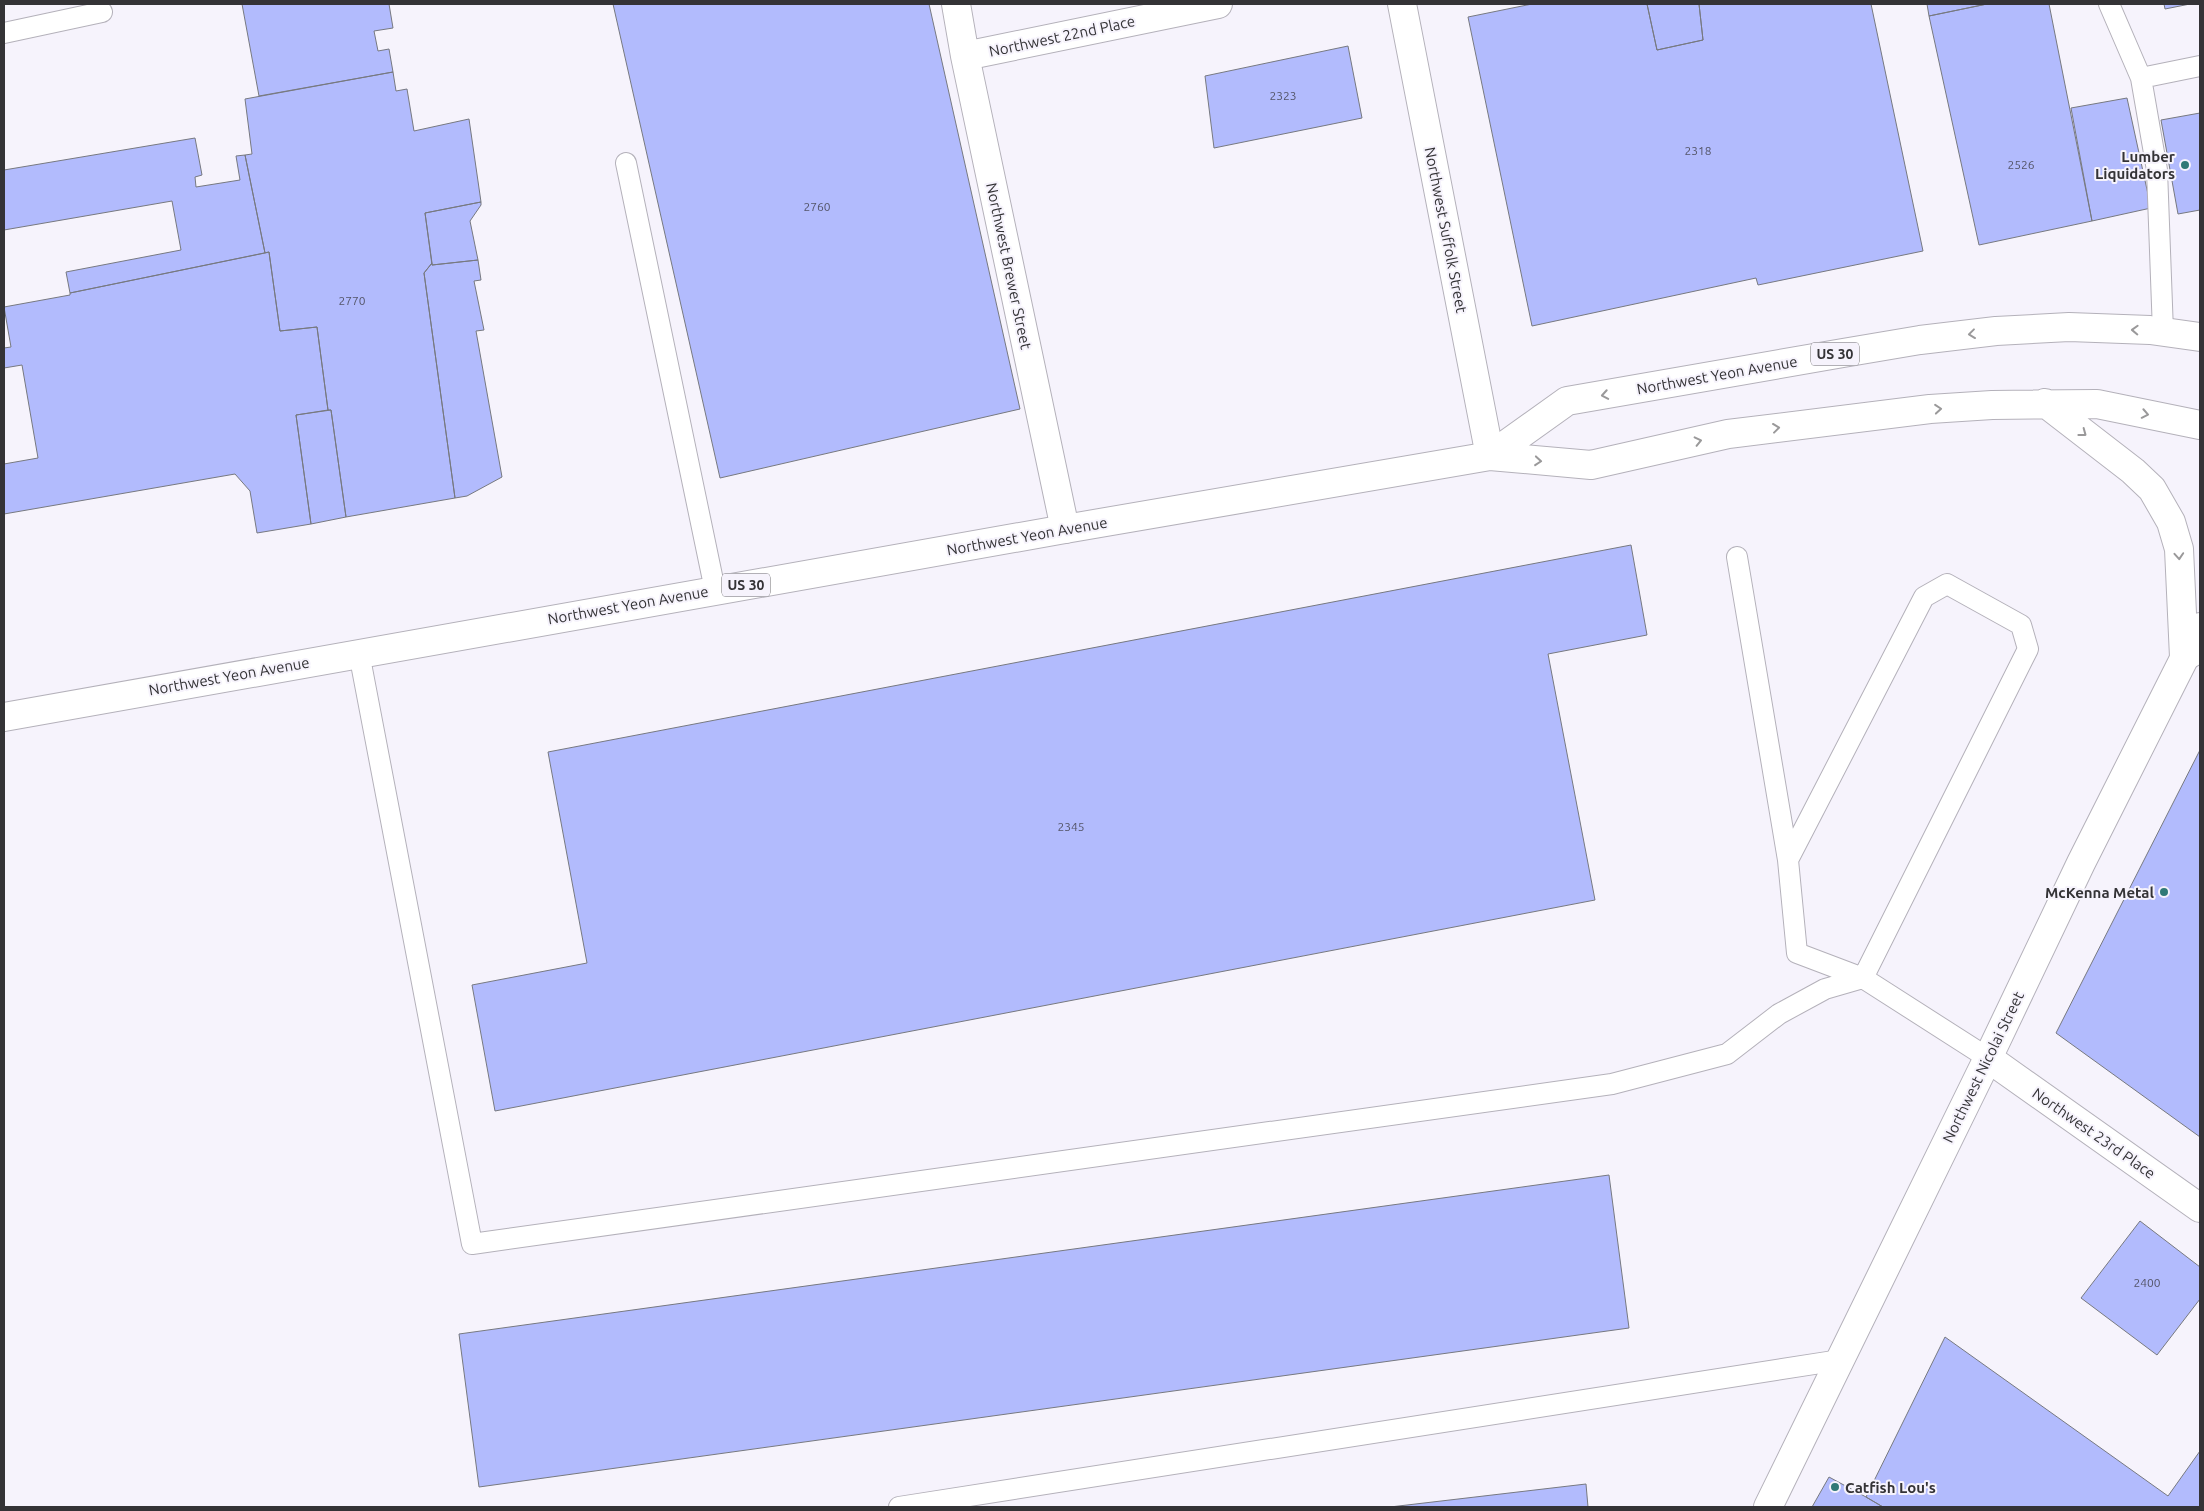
<svg xmlns="http://www.w3.org/2000/svg" width="2204" height="1511" viewBox="0 0 2204 1511" font-family="Ubuntu,sans-serif">
<style>
.building{fill:#b2bbfd;stroke:#777980}
.lines{fill:none;stroke-linecap:round;stroke-linejoin:round}
.lane-casing{stroke:#b4b1ba;stroke-width:22}
.street-casing{stroke:#b4b1ba;stroke-width:30}
.secondary-casing{stroke:#b4b1ba;stroke-width:30}
.highway-casing{stroke:#b4b1ba;stroke-width:30}
.lane{stroke:#fff;stroke-width:20}
.street{stroke:#fff;stroke-width:28}
.secondary{stroke:#fff;stroke-width:28}
.highway{stroke:#fff;stroke-width:28}
.oneway{stroke:#9a999a}
.poi-dot{fill:#307977;stroke:#f6f3fc;stroke-width:2}
.labels{text-anchor:middle;dominant-baseline:central;stroke-width:4;stroke-linejoin:round;paint-order:stroke}
.number-label{font-size:12px;fill:#545568}
.shield{fill:#f6f3fc;stroke:#6e6d71;stroke-width:1}
.shield-label{font-size:14px;font-weight:bold;fill:#343336}
.street-label{font-size:15px;fill:#343336;stroke:#f6f3fc}
.poi-label{font-size:15px;font-weight:bold;fill:#343336;stroke:#f6f3fc;text-anchor:end}
</style>
<rect width="100%" height="100%" fill="#f6f3fc"/>
<path class="building" d="M242,4H389L393,28L374,31L378,51L389,49L393,72L259,96Z
M613,4H929L1020,409L720,478Z
M1532,4H1647L1657,50L1703,40L1699,4H1871L1923,251L1758,285L1756,278L1532,326L1468,17Z
M1647,4H1699L1703,40L1657,50Z
M1927,4H1987L1929,16Z
M1987,4H2049L2092,221L1979,245L1929,16Z
M2164,4H2190L2165,9Z
M1348,46L1362,118L1214,148L1205,76Z
M393,72L396,91L407,89L414,131L469,119L481,202L425,213L432,263L424,273L455,498L346,517L331,410H328L317,327L280,331L269,252L265,253L245,155L252,154L245,99Z
M2127,98L2151,208L2092,221L2071,108Z
M2200,113V210L2178,214L2161,120Z
M195,138L202,175L195,177L196,187L240,180L236,156L245,155L265,253L70,293L66,272L181,250L172,201L4,230V170Z
M481,202V205L470,221L478,260L432,265L425,213Z
M269,252L280,331L317,327L328,410L296,415L311,524L257,533L250,491L235,474L4,514V464L38,458L22,365L4,368V348L11,347L4,307L70,295V293Z
M478,260L481,280L474,281L484,330L476,331L502,477L467,496L455,498L424,273L432,263V265Z
M331,410L346,517L311,524L296,415Z
M1631,545L1647,635L1548,654L1595,900L495,1111L472,985L587,963L548,752Z
M2200,750V1137L2056,1033Z
M1609,1175L1629,1328L479,1487L459,1334Z
M2140,1221L2200,1267V1299L2157,1355L2081,1298Z
M1945,1337L2168,1496L2200,1451V1507H1883L1866,1497Z
M1829,1477L1866,1497L1883,1507H1812Z
M1586,1484L1588,1507H1390Z"/>
<g class="lines">
<g class="lane-casing">
<path id="lane" d="M2109,4L2141,78
M4,33L102,12
M626,163L715,590
M2163,332L2157,170L2141,78L2200,66
M1737,557L1788,860
M359,653L472,1244L1612,1084L1727,1054L1779,1014L1825,989L1863,978
M1863,978L1797,953L1788,860L1924,597L1947,584L2021,625L2028,649L1863,978L1988,1058
M899,1507L1840,1360"/>
</g>
<g class="street-casing">
<path id="street" d="M956,4L965,56L1065,529
M1402,4L1490,456
M965,56L1218,4
M1988,1058L2200,1208"/>
</g>
<g class="secondary-casing">
<path id="secondary" d="M1768,1507L1988,1058L2081,863L2200,627"/>
</g>
<g class="highway-casing">
<path id="highway" d="M2045,403L2133,471L2152,489L2171,522L2179,549L2184,657L2200,648
M1490,456L1567,401L1843,353L1920,340L1996,331L2069,327L2150,330L2200,337
M4,717L1065,529L1490,456L1591,465L1728,434L1930,409L1992,405L2097,404L2200,425"/>
</g>
<use href="#lane" class="lane"/>
<use href="#street" class="street"/>
<use href="#secondary" class="secondary"/>
<use href="#highway" class="highway"/>
</g>
<defs><path id="oneway-chevron" d="M-2-3.5L2.5 0L-2 3.5" fill="none" stroke-width="1.6" stroke-linecap="round" stroke-linejoin="round" transform="scale(1.25)"/></defs>
<g class="oneway">
<use href="#oneway-chevron" transform="translate(2135 330) rotate(-178)"/>
<use href="#oneway-chevron" transform="translate(1972 334) rotate(173)"/>
<use href="#oneway-chevron" transform="translate(1605 395) rotate(170)"/>
<use href="#oneway-chevron" transform="translate(1938 409) rotate(-5)"/>
<use href="#oneway-chevron" transform="translate(2145 414) rotate(11)"/>
<use href="#oneway-chevron" transform="translate(1776 428) rotate(-7)"/>
<use href="#oneway-chevron" transform="translate(2083 433) rotate(37)"/>
<use href="#oneway-chevron" transform="translate(1698 441) rotate(-13)"/>
<use href="#oneway-chevron" transform="translate(1538 461) rotate(5)"/>
<use href="#oneway-chevron" transform="translate(2179 556) rotate(86)"/>
</g>
<g class="poi-dot">
<circle cx="2185" cy="165" r="5"/>
<circle cx="2164" cy="892" r="5"/>
<circle cx="1835" cy="1487" r="5"/>
</g>
<g class="labels">
<g class="number-label">
<text x="1283" y="95">2323</text>
<text x="1698" y="150">2318</text>
<text x="2021" y="164">2526</text>
<text x="817" y="206">2760</text>
<text x="352" y="300">2770</text>
<text x="1071" y="826">2345</text>
<text x="2147" y="1282">2400</text>
</g>
<g class="shield">
<rect x="1811" y="342.5" width="48" height="23" rx="4"/>
<rect x="722" y="573.5" width="48" height="23" rx="4"/>
</g>
<g class="shield-label">
<text x="1835" y="354">US 30</text>
<text x="746" y="585">US 30</text>
</g>
<g class="street-label">
<text transform="translate(1062 36) rotate(-12)">Northwest 22nd Place</text>
<text transform="translate(1446 230) rotate(79)">Northwest Suffolk Street</text>
<text transform="translate(1009 266) rotate(78)">Northwest Brewer Street</text>
<text transform="translate(1717 375) rotate(-10)">Northwest Yeon Avenue</text>
<text transform="translate(1027 536) rotate(-10)">Northwest Yeon Avenue</text>
<text transform="translate(628 605) rotate(-10)">Northwest Yeon Avenue</text>
<text transform="translate(229 676) rotate(-10)">Northwest Yeon Avenue</text>
<text transform="translate(1983 1067) rotate(-64)">Northwest Nicolai Street</text>
<text transform="translate(2094 1133) rotate(35)">Northwest 23rd Place</text>
</g>
<g class="poi-label">
<text x="2175" y="156">Lumber<tspan x="2175" dy="17">Liquidators</tspan></text>
<text x="2154" y="892">McKenna Metal</text>
<text x="1845" y="1487" text-anchor="start">Catfish Lou's</text>
</g>
</g>
<rect width="2204" height="1511" fill="none" stroke="#343336" stroke-width="10"/>
</svg>
